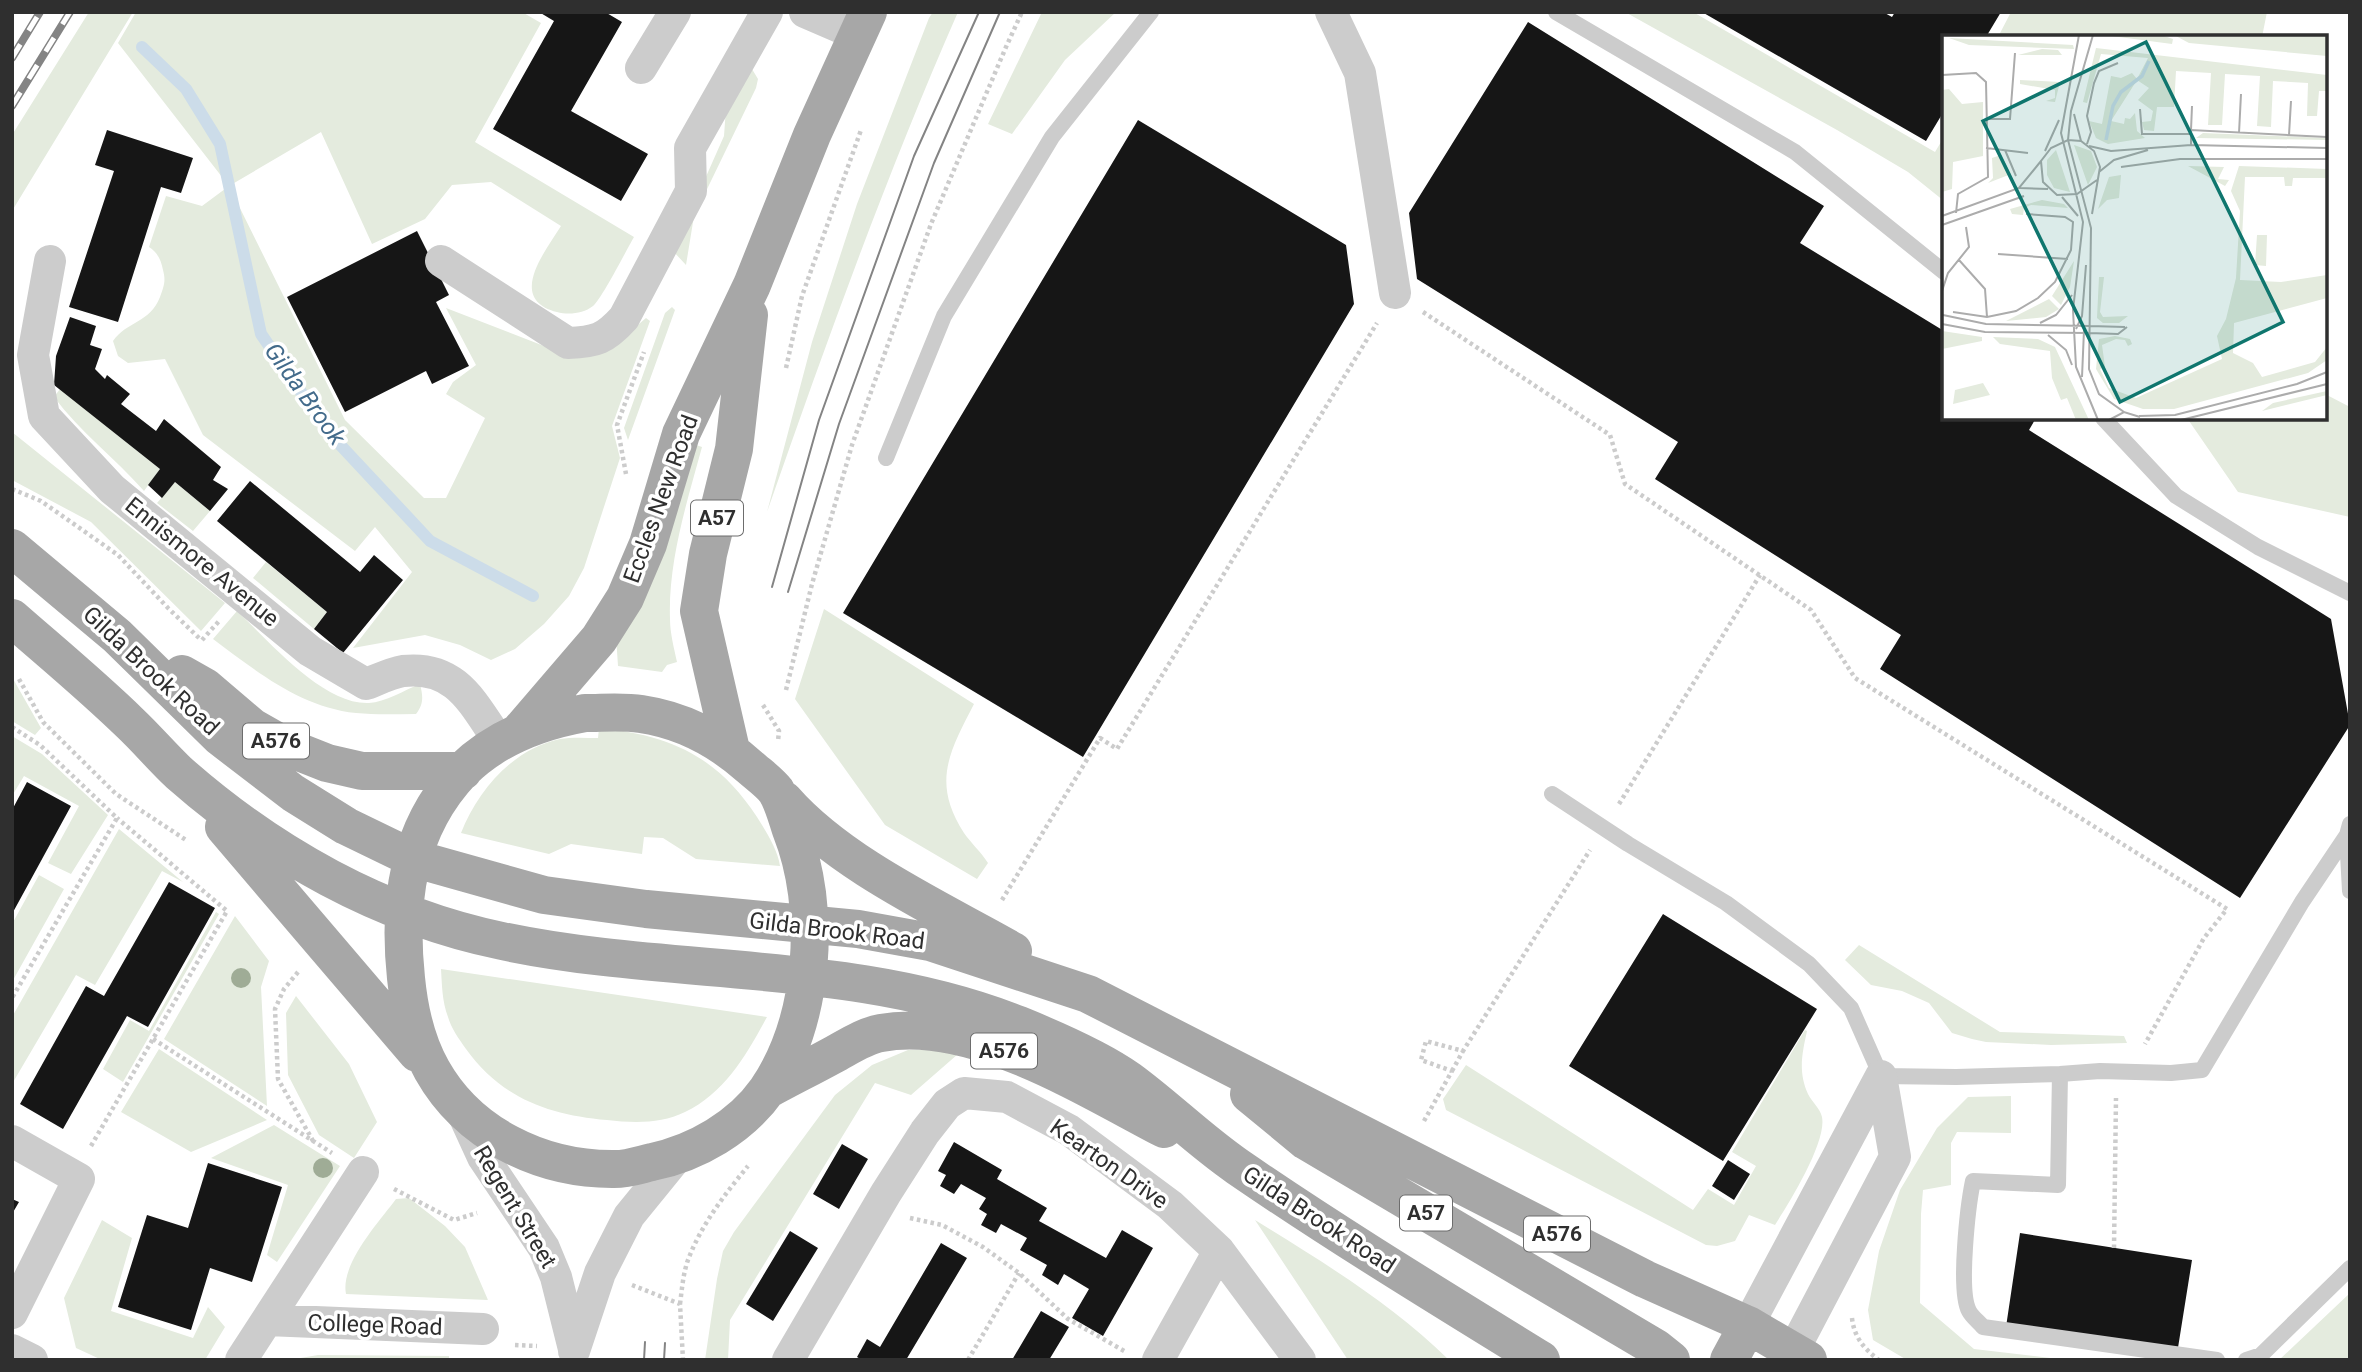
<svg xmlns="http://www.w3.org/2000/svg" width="2362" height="1372" viewBox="0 0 2362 1372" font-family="Roboto,sans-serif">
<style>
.green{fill:#e4ebde}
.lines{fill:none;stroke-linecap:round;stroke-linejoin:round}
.stream{stroke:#ccdce9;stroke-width:12}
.building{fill:#161616}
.path{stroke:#ccc;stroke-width:4.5;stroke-dasharray:3.5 3.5;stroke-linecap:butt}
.lane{stroke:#ccc;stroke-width:16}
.street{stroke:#ccc;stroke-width:32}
.primary{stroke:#a7a7a7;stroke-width:38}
.tram{stroke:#848484;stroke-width:2}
.rail-casing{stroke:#848484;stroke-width:8}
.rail{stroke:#fff;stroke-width:5;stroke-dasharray:16;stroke-linecap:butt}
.tree{fill:#9fac96}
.labels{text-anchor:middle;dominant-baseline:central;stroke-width:7;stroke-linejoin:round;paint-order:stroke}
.shield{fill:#fff;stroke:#6d6d6d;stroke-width:2}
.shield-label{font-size:21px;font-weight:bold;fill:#2f2f2f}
.street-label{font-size:23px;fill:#2f2f2f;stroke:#fff}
.water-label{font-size:24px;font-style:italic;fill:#436b8b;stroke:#fff}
.inset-river{fill:none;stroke:#ccdce9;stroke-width:3.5}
.inset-road{fill:none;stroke:#acacac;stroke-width:2}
.view{fill:#0f766e;fill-opacity:0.15;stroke:#0f766e;stroke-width:3.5}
.inset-edge{fill:none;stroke:#2f2f2f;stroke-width:3.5}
</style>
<rect width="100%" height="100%" fill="#fff"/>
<path class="green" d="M89,12H133L12,211V135Z
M136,12H522L541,23L475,142L634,237C627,249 601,300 593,306C583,314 568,315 557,312C507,299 544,253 561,226L491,182L452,185L425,219L372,244L321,132L229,186L345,420L424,498H446L485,418L446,394L453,382L476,365L446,308L544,346H613L646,318L650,321L612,426L620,458L584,568L569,596L544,624L515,649L491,660L460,645L425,635L353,648L412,572L375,527L355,551L203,435L165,359L128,363L118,356L113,341C127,321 150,323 160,297C164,286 166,281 163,270C161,260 158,253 149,247L166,196L202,206L229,186L118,43Z
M933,12H958C886,176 826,343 767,512L812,342L857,204L929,18Z
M1042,12H1116L1065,60L1012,134L988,124Z
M1625,12H1693L1935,152L1944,137V201L1908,172L1837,130Z
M2011,12H2267L2262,37H1998Z
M752,69L758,79L756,88L694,216L686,265L673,251L724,136L726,108Z
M672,307L675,310L628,440L624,428L665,313Z
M60,389L160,469L144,491C115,458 80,432 54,397Z
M2325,394L2350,407V517L2238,492L2187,418H2325Z
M12,432L225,603L201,631L91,522L12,480Z
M693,444L702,447C687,502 668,561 670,619C670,633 674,648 677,662L667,665L662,672L618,666L616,636Z
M175,482L210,511L193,531L157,503Z
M266,562L327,612L314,629L253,578Z
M824,609L974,704C950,751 931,782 964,833C971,843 981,852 988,863L977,879L885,825L795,699Z
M237,611C269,641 323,705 369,703C385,702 405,690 420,684C423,696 424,704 416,714C396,714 376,715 356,713C300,707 256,671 213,639Z
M12,677L41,728L35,735L12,721Z
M599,728C670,735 717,756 757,817C766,831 778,850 780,866L696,859L663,838L644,837L642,854L571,844L549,854L461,833C478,790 513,749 560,739C572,737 586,738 598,738Z
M12,736L42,754L108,815L71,874L48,863L79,806L24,776L12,796Z
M119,829L183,882L162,871L95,985L76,975L12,1084V1017Z
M39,875L64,889L12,982V924Z
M216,912L219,914L123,1082L103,1069L130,1020L149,1031Z
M235,916L269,961L261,987L267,1106L164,1039Z
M1859,945L2000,1032L2124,1036L2127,1043L2051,1045L1986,1042L1972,1039L1952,1033L1929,1003L1902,991L1871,985L1845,960Z
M441,969L767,1017C747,1054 725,1093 685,1112C661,1124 633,1123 607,1120C549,1115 501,1098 466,1049C459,1039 451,1028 448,1017C442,1001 442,985 441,969Z
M296,996L349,1064L377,1122L354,1158L319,1135L288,1075L286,1013Z
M1805,1030L1807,1031C1802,1054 1798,1072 1808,1094C1812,1102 1820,1108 1822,1117C1827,1142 1789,1203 1775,1225L1749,1215L1735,1241L1717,1246L1706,1245L1446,1110L1443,1099L1466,1065L1693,1210L1708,1189L1734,1205L1756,1166L1732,1152Z
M159,1049L267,1120L191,1152L121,1112Z
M934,1049L958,1054L911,1095L875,1083L730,1320L728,1360H705L717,1279L723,1251L734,1232L835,1095L872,1065L908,1050Z
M2011,1096V1133L1957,1132L1951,1143V1185L1923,1190L1921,1214L1920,1303L1974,1349L2067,1360H1907L1873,1340L1868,1310L1879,1251L1900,1190L1937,1128L1968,1097Z
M274,1125L340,1166L277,1262L267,1255L288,1185L211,1158Z
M409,1198L445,1226L465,1247L488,1300L346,1294C340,1264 379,1222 396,1199Z
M102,1220L132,1238L111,1311L193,1338L208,1307L225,1327L205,1360H102L76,1348L64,1298Z
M1255,1220C1324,1263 1391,1303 1449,1360H1348Z
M2350,1293V1360H2279Z
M318,1355L449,1356V1360H289Z"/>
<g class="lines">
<path class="stream" d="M142,47L186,89L220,144L261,334L330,434L430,541L533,596"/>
</g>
<path class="building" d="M539,12H605L622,22L571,111L648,154L621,201L493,129L554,21Z
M1702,12H1883L1892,17L1895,12H2001L1986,37H1944V111L1926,141Z
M1528,22L1824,206L1800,243L1944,331V418H2036L2029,430L2331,619L2350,725L2240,898L1880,669L1901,635L1655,479L1678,442L1417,279L1409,213Z
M1138,120L1346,245L1354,304L1083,757L843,613Z
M107,130L193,158L181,193L161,187L118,322L69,307L114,171L95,165Z
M417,231L449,295L436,302L469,366L432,384L426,371L345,412L287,297Z
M70,317L96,326L90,345L102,349L95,369L105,379L107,375L130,394L121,404L156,431L164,419L221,467L213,480L228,489L210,511L175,482L162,498L148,485L160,469L54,385L56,356Z
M250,481L360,572L374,555L403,580L343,653L314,629L327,612L217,521Z
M27,782L71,806L12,914V810Z
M169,882L215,908L148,1027L127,1016L63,1129L20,1104L86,986L104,996Z
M1663,914L1817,1009L1723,1161L1569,1066Z
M954,1142L1002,1170L997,1179L1047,1208L1039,1221L1106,1258L1122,1230L1153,1248L1103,1336L1072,1318L1089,1289L1064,1274L1058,1285L1042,1275L1047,1265L1020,1250L1027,1238L1001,1224L996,1233L981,1225L987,1214L979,1209L986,1198L961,1184L954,1194L940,1186L946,1175L938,1171Z
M842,1144L868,1159L839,1209L813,1194Z
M1728,1160L1750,1174L1734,1200L1712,1186Z
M208,1163L282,1187L252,1282L210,1268L191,1330L118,1307L147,1215L188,1228Z
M12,1199L19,1202L12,1214Z
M790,1231L818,1248L773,1321L746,1304Z
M2020,1233L2192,1260L2177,1354L2006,1327Z
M941,1243L967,1258L906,1360H862L857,1357L867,1339L880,1347Z
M1041,1311L1069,1327L1049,1360H1012Z"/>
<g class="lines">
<path class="path" d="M1423,312L1610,435L1625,484L1811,610L1855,678L2227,909L2204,938L2145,1044
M786,368L802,296L861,130
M626,474L617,425L644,352
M12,489L41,501L118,555L168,608L199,638
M202,640L220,620
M19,679L43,722L116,794L186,840
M786,690L812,584L852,445L931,224L1006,47L1022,12
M763,705L779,731L778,741
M12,727L40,745L117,818L12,998
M1619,804L1760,575
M1002,900L1100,738L1117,749L1377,323
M298,972L284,989L275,1009L278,1079L313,1141
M153,1039L332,1153
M1452,1071L1463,1051
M1424,1121L1452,1071L1421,1060L1426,1041L1463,1051L1590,850
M91,1146L227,911L117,818
M394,1189L454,1220L477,1213
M910,1218L942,1225L983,1247L1019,1273L1068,1319L1126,1352
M2114,1248L2116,1098
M632,1285L680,1304L683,1360
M680,1304C682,1289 683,1274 688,1260C701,1225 725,1194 748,1166
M1852,1318C1854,1337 1864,1349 1879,1360
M515,1345L537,1346
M968,1360L1019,1273"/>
<path class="lane" d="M1556,12L1795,152L1944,272
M2103,418L2176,496L2258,547L2350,593
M886,458L944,316L1052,137L1151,12
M1552,794L1628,844L1726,903L1809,964L1851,1008L1881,1076L1956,1077L2060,1074L2100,1071L2171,1073L2202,1070L2302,902L2347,835L2350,824
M2347,835L2350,891
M2060,1074L2058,1185L1973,1181C1968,1205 1958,1291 1969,1311C1972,1317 1979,1322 1983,1327L2217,1360
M2246,1360L2261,1355L2350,1268"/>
<path class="street" d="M805,12L856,34
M1331,12L1360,73L1395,293
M641,68L675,12
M50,261L33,355L44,416L112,489L310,651L366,684C377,680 391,673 403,671C457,665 473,704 499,741
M441,261L568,343C596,342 605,339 624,318L691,191L690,148L767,12
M461,1109L483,1157L544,1248L556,1277L574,1349
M12,1141L79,1179L12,1313
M267,1320L483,1329
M1748,1325L1881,1076
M12,1350L32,1360
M574,1351L600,1273L629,1216L677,1157
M1793,1351L1895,1157L1881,1076
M241,1360L363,1172
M788,1360L886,1193L925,1132L947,1104L964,1093L1007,1097L1069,1130L1170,1205L1219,1251L1300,1360
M1158,1360L1219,1251"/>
<path class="primary" d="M12,548L117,636L220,737L293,793L346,826L412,858L544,895L646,909L858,929L930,942L1088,994L1645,1279L1748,1325L1808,1360
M12,618C52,653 92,686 130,723C147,739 162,757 179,773C271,854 381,916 502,941C672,977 855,959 1019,1025C1051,1038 1101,1060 1129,1080C1166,1107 1200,1141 1238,1167C1337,1235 1439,1297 1541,1360
M182,674L205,687L252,727L289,748L327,763L362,771H463
M585,713C603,713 623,711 641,714C682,720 720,740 751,768C759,775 770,783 776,791C783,802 787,818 791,830C822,908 815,1019 767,1090C741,1127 696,1153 652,1162C639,1165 625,1170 612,1169C540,1169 468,1134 432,1070C416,1042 409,1009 406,978C398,902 407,829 462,771C495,738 540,721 585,713Z
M519,732L599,639L625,598L648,544L681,434L752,285L812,135L868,12
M731,750L699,611L708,554L734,449L749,315
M784,800C840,864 939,909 1013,951
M224,827L417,1053
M767,1090C789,1078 811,1067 833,1055C848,1047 864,1036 881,1033C972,1016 1085,1088 1164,1129
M1249,1094L1306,1141L1656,1348L1671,1360
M1729,1360L1748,1325"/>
<path class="tram" d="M772,587L819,420L914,156L979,12
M788,592L839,424L934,163L1000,12
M644,1360L645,1342
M664,1360L665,1343"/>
<g class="rail-casing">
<path id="rail" d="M12,58L40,12
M12,106L70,12"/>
</g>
<use href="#rail" class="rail"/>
</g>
<g class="tree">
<circle cx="241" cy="978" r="10"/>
<circle cx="323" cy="1168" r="10"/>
</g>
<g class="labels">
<g class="shield">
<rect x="691" y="500.5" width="52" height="35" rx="5"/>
<rect x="243" y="723.5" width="66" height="35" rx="5"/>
<rect x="971" y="1033.5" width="66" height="35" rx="5"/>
<rect x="1400" y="1195.5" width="52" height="35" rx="5"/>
<rect x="1524" y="1216.5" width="66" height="35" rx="5"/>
</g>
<g class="shield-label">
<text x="717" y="518">A57</text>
<text x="276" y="741">A576</text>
<text x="1004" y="1051">A576</text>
<text x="1426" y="1213">A57</text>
<text x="1557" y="1234">A576</text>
</g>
<g class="street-label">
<text transform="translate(661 499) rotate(-70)">Eccles New Road</text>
<text transform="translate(202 562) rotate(39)">Ennismore Avenue</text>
<text transform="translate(151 671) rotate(43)">Gilda Brook Road</text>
<text transform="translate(837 931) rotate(7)">Gilda Brook Road</text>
<text transform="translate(1109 1164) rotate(35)">Kearton Drive</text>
<text transform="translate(515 1207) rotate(59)">Regent Street</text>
<text transform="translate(1319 1220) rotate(33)">Gilda Brook Road</text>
<text transform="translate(375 1325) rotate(2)">College Road</text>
</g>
<g class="water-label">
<text transform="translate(305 394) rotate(54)">Gilda Brook</text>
</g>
</g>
<g transform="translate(1942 35)">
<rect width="385" height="385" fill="#fff"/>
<path d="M162,0H219L231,4L230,9ZM232,0H385V21L247,8ZM7,3L131,10L132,14L27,10ZM154,13L385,40V56H377L375,81H365L366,48L331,46L329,92L315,91L318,41L283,39L280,90H266L269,38L234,36L232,72H215L212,96L202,95L200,87L209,86L211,76L196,65L207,53L195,45L169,86L182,89L183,83L188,84L193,78L195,96L203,103L166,109L154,103L147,86L160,89L169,41L179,43L190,38L195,44L206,23L159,19L145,68L141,67ZM100,14L116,15L120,20H76ZM78,45L118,47L113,67L104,66L113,63V55L78,49ZM7,54L20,69L41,67V121L11,127L10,154L0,157V55ZM261,98L385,103V105L254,103ZM132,110L149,116L155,132L146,150ZM114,115L128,157L112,153L105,140V125ZM59,120L69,139L46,148L51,143L50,123ZM246,131L282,132L276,144L287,145L283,151ZM297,131L385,134V143H351L350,151H343L342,142H303L298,245L339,247L385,240V263L292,288L291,318L311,328L320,342L373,327L385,312V325L366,338L232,374H201L172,364L154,334L157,304L173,301L188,304L190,309L186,311L183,305L174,304L160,310L163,332L158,334L167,353L194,363L280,324L275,301L284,284L294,243L298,176L289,156ZM179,140L177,163L165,165L156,174L167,142ZM100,165L122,169L134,181L126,173L89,170L82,173L81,180L70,179L68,174ZM315,200H325L324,231L313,230ZM132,226L128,252L119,270L110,261ZM157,242H162L158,277L161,282L186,281L177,288H161L155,283ZM107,264L117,274L104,282L64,286ZM0,296L40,302V306L0,314ZM51,302L96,304L113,312L147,385H134L125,363L119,365L110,343L108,316L58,309ZM41,348L48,360L11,369L13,355ZM385,356V360L320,376L331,368Z" fill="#e4ebde"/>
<path class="inset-river" d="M164,105L171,71L179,57L200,41L207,26"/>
<path class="inset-road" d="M137,0L119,98L141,187L131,275L134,332L156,385M151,0L129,76L126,105L149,193L147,334L157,359L182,377M0,40L34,38L44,47L46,142L16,159L14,178M198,74L200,99H249M132,79L139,106M44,84H68L73,18M249,95L250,71M297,98L299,59M347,100L349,66M145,109L149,97L145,81L152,48L157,36L176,28M249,110V95L385,102M147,111L169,116L249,110L385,113M44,113L86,118M63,115L74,141M103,116L117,85M179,132L238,124H385M157,137L172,125L206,115M77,153L106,154M120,162L136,181M150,179L158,132L152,116L139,106L126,105L109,113L99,126L101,147L115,160L135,159L155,145M0,181L77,153L99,126M0,190L82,161M56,219L126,224M17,225L43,254L45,282M0,256L6,238L27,212L24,192M0,257V279M11,277L45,282L74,276L96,263L113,247L129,215L131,187L123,182L84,179M1,280L44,289L148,291M98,288L114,280L130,260M0,289L43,297L147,298M148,291L183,292M134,294L140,281L144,230M147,298L176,299L185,292M106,300L124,315L130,330M140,342L142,295M197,381L233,380L355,349L385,337M167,385L182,377L198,382M239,385L385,349"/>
<path class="view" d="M204,7L341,287L178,367L41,86Z"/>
<rect width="385" height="385" class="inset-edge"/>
</g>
<rect width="2362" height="1372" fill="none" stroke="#2f2f2f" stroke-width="28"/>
</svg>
